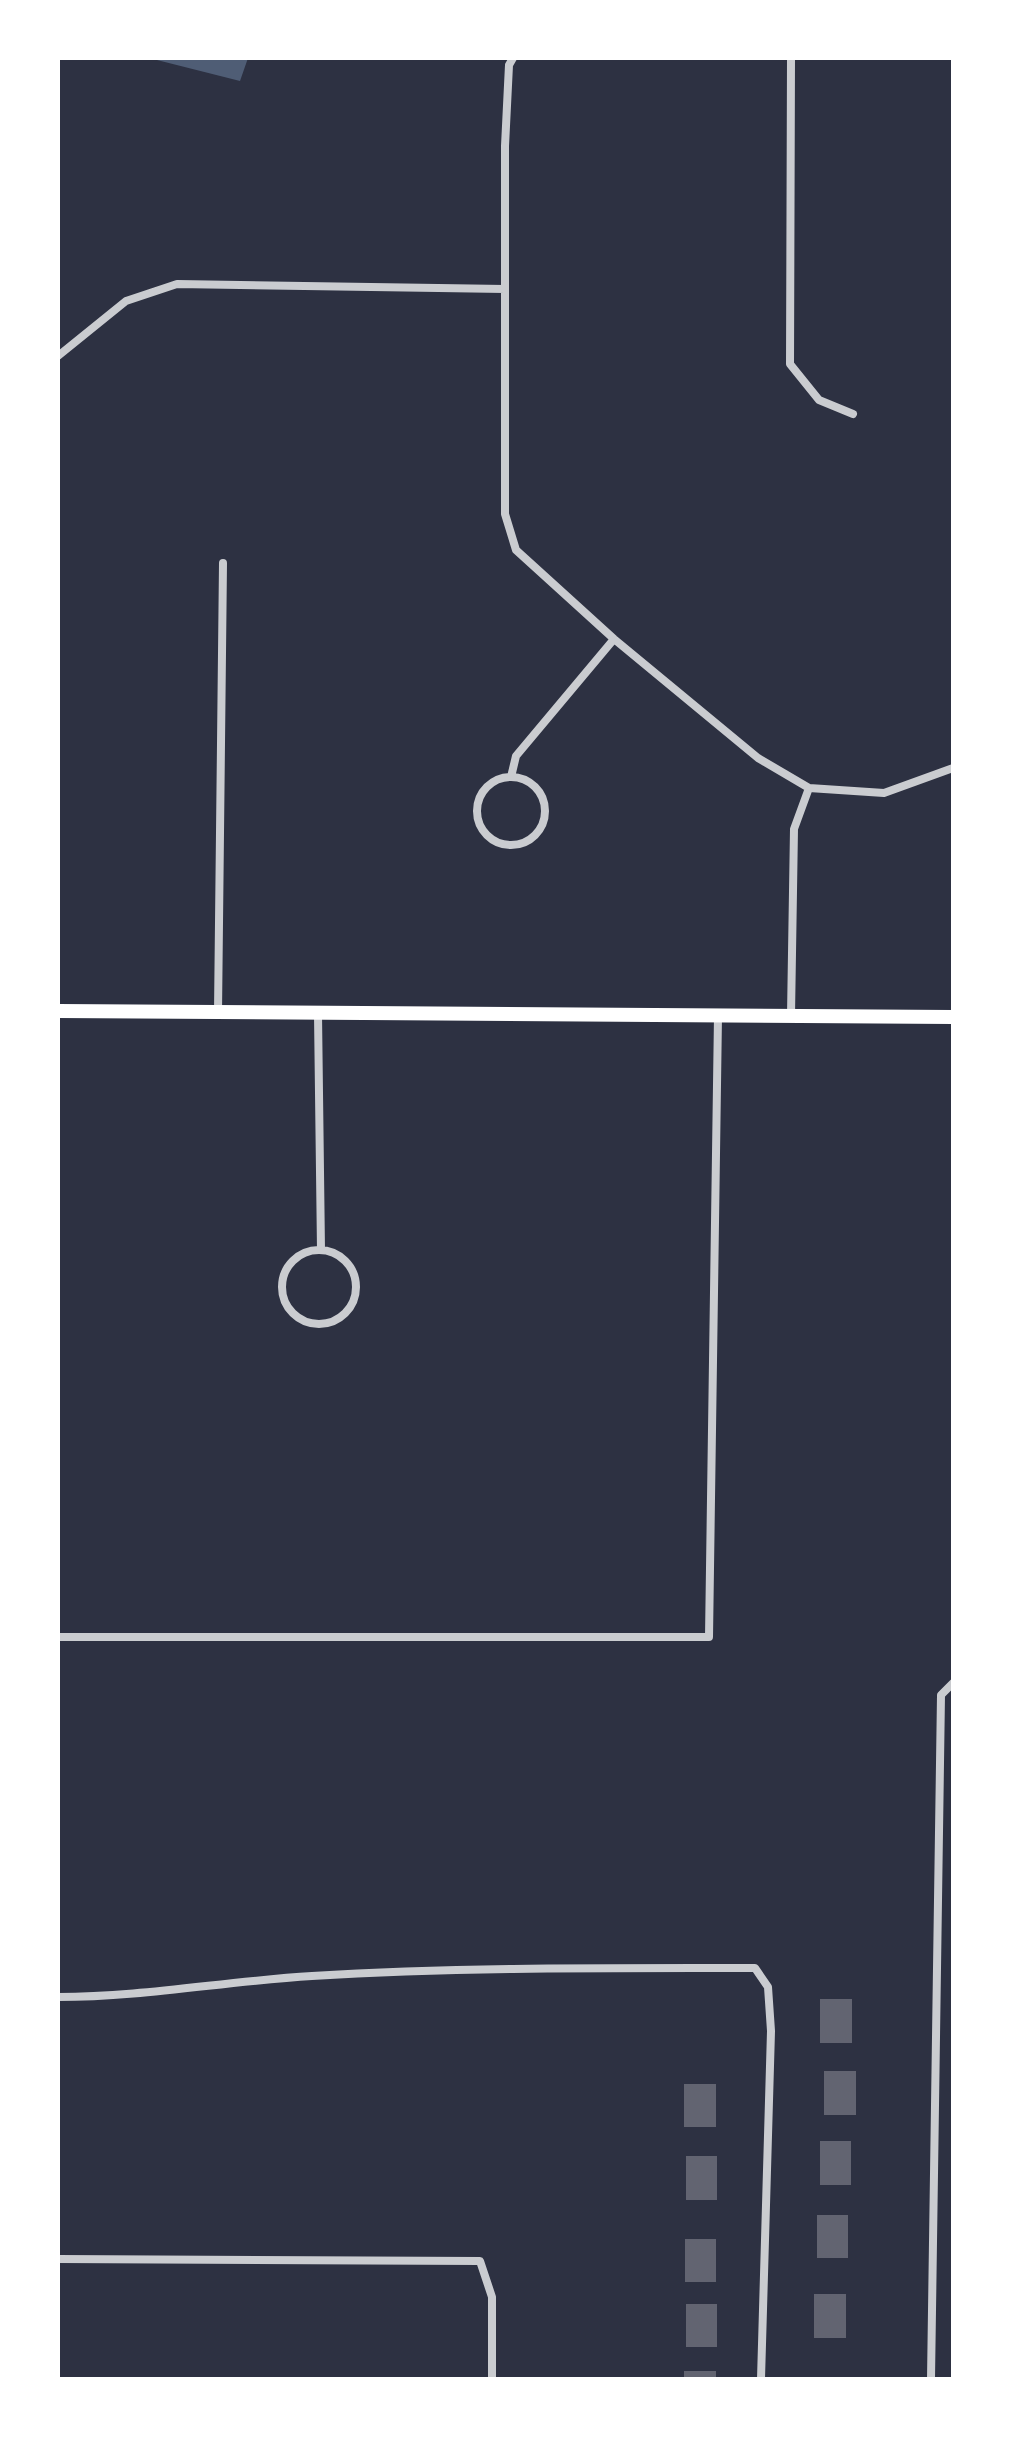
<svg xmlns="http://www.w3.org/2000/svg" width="1011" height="2437" viewBox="0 0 1011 2437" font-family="Manrope,sans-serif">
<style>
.water{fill:#4f5d75}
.building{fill:#626471}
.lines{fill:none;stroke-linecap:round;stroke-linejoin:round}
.minor{stroke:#caccd0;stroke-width:8}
.secondary{stroke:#fff;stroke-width:14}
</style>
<rect width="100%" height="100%" fill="#2d3142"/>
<path class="water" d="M149,58H248L240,81Z"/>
<path class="building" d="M820,1999H852V2043H820Z
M824,2071H856V2115H824Z
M684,2084H716V2127H684Z
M820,2141H851V2185H820Z
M686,2156H717V2200H686Z
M817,2215H848V2258H817Z
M685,2239H716V2282H685Z
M814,2294H846V2338H814Z
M686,2304H717V2347H686Z
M684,2371H716V2379H684Z"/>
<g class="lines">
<path class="minor" d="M513,58L509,65L505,146V514L516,550L614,639L758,758L809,788L884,793L953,768
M791,58L790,364L819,400L853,414
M58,356L126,301L177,284L505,289
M511,777L516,756L614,639
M477 811a34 34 0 1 1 68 0a34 34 0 1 1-68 0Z
M218,1013L223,563
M318,1014L321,1250
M791,1015L794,829L809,788
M282 1287a37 37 0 1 1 74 0a37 37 0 1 1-74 0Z
M58,1637H709L718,1016
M58,1997C143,1997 227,1981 312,1976C459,1967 607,1968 755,1968L768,1987L771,2031L761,2379
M58,2259L480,2261L492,2297V2379
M931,2379L941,1695L953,1683"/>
<path class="secondary" d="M58,1011L953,1017"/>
</g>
<rect width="1011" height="2437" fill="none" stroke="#ffffff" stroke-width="120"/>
</svg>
